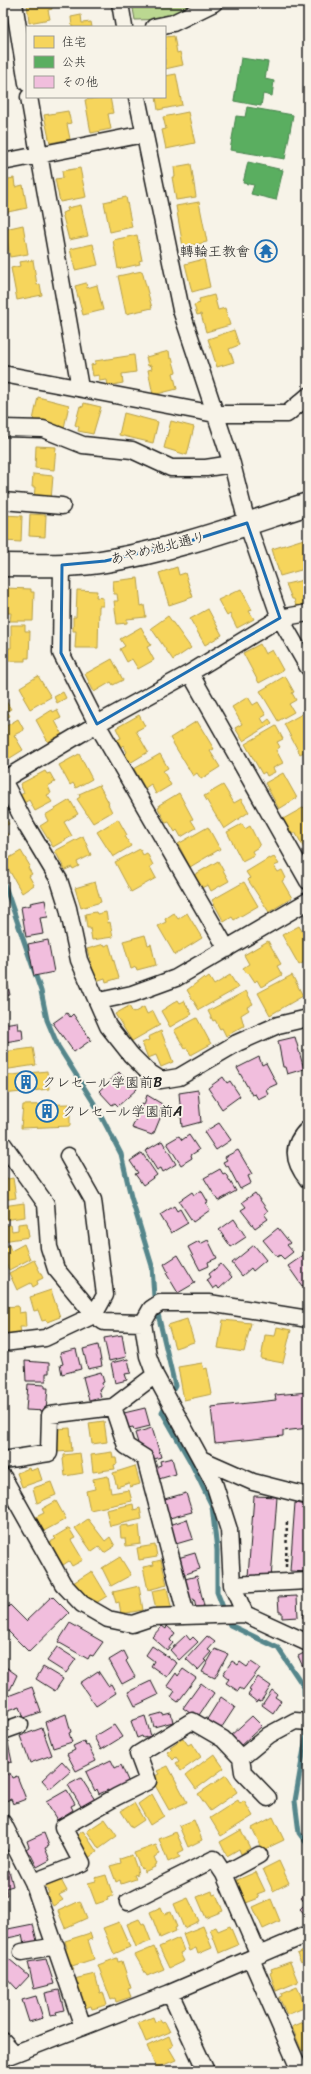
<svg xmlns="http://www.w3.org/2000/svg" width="311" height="2074" viewBox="0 0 311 2074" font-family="Sriracha,'Klee One',sans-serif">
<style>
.green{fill:#bbd891;stroke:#6c7a56}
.homes{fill:#f6d55c;stroke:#b59e49}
.public{fill:#5aae61;stroke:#47824c}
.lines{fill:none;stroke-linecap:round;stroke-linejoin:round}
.stream{stroke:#55868b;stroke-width:5}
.building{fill:#f1bedd;stroke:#1c1c1c}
.street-casing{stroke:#1c1c1c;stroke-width:19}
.secondary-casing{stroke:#1c1c1c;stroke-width:25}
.path{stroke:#1c1c1c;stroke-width:2.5;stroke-dasharray:3 3;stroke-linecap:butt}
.street{stroke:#f7f3e8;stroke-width:16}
.secondary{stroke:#f7f3e8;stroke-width:22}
.marked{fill:none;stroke:#1f6fb2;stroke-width:3;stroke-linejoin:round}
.labels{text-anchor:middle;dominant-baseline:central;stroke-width:4;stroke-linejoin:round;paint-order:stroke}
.poi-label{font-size:14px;fill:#1c1c1c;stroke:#f7f3e8;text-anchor:start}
.street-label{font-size:14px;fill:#1c1c1c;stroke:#f7f3e8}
</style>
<rect width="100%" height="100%" fill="#f7f3e8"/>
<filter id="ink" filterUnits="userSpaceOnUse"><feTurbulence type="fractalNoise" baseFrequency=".025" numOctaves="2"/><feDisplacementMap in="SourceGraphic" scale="8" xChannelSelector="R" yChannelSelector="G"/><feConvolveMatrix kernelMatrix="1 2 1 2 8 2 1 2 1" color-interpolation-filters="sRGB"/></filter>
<g filter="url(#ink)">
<path class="green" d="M132,3H199L170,19L135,20Z"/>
<path class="homes" d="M27,3H51L52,9L48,10L50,19L29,23Z
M81,15L82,23L91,22L92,27H72L71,17Z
M174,36L177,53L180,52L183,65L165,69V37Z
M176,74L182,105L158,110L156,97H165V76Z
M101,97H110L113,113L108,114L111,129L91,133L85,100Z
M68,111L71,123L67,124L70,139L50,143L44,115Z
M188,112L195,143L166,149L162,130L166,129L163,117Z
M3,122H5L7,134H4L7,151L3,152Z
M191,164L196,197L176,200L172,177H175L174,167Z
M80,168L86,197L60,202L55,179L63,178L62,171Z
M14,178L15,187L23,185L27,208L3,213V180Z
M126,197L132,227L110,232L104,202Z
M199,202L207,242L183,247L176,206Z
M81,205L88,236L69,240L62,213L68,211L67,208Z
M23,225L28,254L10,257L5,229Z
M137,235L142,260L139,261L140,264L118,269L113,240Z
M93,244L98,265L75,270L70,249Z
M204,259L210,287L192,292L185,264Z
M33,260L37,285L40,284L42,295L17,300L11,268L20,266L19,262Z
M142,271L152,308L126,314L118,276Z
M86,283L87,288L97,285L103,310L83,315L75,286Z
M214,295L218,310L225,308L230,325L206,332L201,314L197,315L194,305L200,303L199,299Z
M234,330L239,345L229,349L234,362L217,367L208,339Z
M169,351L170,358H172L176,372L173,373L177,389L153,395L148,370L152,369L151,365L148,366L146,357Z
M134,355L136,372L122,374L123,383L108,386L107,380L99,381V375L93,376L91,365L95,364V361Z
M38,397L69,405L64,428L33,420Z
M84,403L101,407L93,434L78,431L79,427L75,425L80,406L83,407Z
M124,413L158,422L153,443L119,435Z
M171,421L194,427L187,455L164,448Z
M36,446L56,447L54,470L35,468Z
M33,474L53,476L51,500L34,499L35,487H32Z
M30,514L46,515L45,537L29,536Z
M3,515L22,516L21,542L3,541Z
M307,538L308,568L280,576L272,549Z
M177,567L179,575L185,573L193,597L169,605L159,573Z
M138,578L141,606L144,605L146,617L127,619V623L117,624L114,601H118L117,594H114L113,581Z
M308,579V604L296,606L294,599H292L286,584Z
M5,588L31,589V592H34L33,621H10L11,613H4Z
M241,589L252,610L249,611L254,619L237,628L230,614L227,616L218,600Z
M77,590L97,591L96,597L103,598V606H99L98,648H75L76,631H73V617H76Z
M208,609L222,635L205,645L190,619Z
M168,616L191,648L173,660L151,628Z
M11,625H25V631H30L29,658H25V661H8V648H11Z
M141,627L151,645L147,647L154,660L138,669L132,659L127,662L120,649L125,646L120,639Z
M260,644L265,654L272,650L283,670L259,683L243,653Z
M112,659L123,680L113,685L111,682L94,692L85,674Z
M38,676L51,697L30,709L23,697L25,696L20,687Z
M285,676L294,692L292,693L296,700L289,704L294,712L278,721L260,691Z
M63,692L66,698L57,703L54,697Z
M3,697L11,709L7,711L10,716L3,719Z
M248,697L253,705L258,702L266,715L261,718L264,723L269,719L272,723L243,741L235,728L242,724L232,707Z
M52,710L53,712L57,710L61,718L55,721L62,734L48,742L36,720Z
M304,713L308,720V750L300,754L284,724Z
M139,715L145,726L136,731L148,752L130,763L125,754L127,752L123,745L121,747L117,740L121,738L116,728Z
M18,719L24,730L14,735L23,750L7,760L3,754V728Z
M197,721L214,749L210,751L220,767L201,779L197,773L193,776L170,738Z
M276,726L283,739L277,742L280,747L276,750L283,763L273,768L275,772L267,776L265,772L262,774L245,744Z
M79,754L92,779L76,788L73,783L70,785L59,765Z
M160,754L168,768L163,771L171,785L156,794L151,784L145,788L134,769Z
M45,771L47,774L50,773L55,782L48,786L51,793L47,795L52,802L35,811L29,800L24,803L20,795L24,793L20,784Z
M283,773L297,798L279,809L265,783Z
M99,785L109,803L108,804L112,812L93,823L77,799L80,797L79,794Z
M223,785L234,803L241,799L249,812L224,829L204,796Z
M179,793L193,819L191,820L196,828L181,837L177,830L175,832L169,822L166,823L158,808L160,807L159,805Z
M70,800L78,814L64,822L72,836L53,847L40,826L48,821L45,815Z
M308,805V845L304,848L295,832L291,835L283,819Z
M3,815L9,824L3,827L8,835L3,838Z
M118,819L127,835L125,836L131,846L113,857L97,832Z
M242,824L245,829L250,826L260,846L252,851L254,855L242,861L227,832Z
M208,827L220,849L190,867L178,844Z
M83,836L91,855L77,862L79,866L73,869L72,867L65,870L55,851Z
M140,849L143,855L147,853L153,865L150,867L156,878L131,892L115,862Z
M21,851L30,866L28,868L32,874L29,876L34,885L22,893L4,861Z
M274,857L279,864L274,866L278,872L282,870L286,878L282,881L292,898L269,912L248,880L250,878L246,872L269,858L270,859Z
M218,861L229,881L211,891L208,885L201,888L194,875Z
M95,882L101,902L81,908L75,888Z
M244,882L258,906L234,920L232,917L224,922L212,900Z
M96,912L97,914L106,912L108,923L110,922L113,937L92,940L90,928H87L85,914Z
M174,913L178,919L187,913L202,938L175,955L158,926L166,922L165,919Z
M299,926L308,941V960L299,965L282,935Z
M145,935L148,945L151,944L156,965L137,970L136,967L131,969L123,941Z
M268,941L281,964L277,966L282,975L261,987L257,980L255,982L249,973L247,974L243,968L249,964L244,955Z
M104,944L105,946L109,944L119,978L106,982L105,978L96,981L87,949Z
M230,975L238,988L199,1010L187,990L203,978L205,980L209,977L214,985Z
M292,975L303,996L270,1015L258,993Z
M246,991L253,1004L247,1007L249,1010L241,1015L244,1026L226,1036L222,1028L220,1029L215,1020L213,1021L208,1011Z
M178,1000L180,1003L184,1001L192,1014L170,1027L161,1011Z
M129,1006L133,1013L144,1007L147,1014L153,1011L160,1025L132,1041L115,1014Z
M197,1018L211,1044L191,1055L187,1048L185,1049L174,1030Z
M161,1031L173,1062L161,1067L156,1055L148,1058L142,1043L149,1040L148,1037Z
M33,1048L36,1065L3,1070V1052Z
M47,1071L49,1089L3,1094V1076Z
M70,1104V1126L21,1128L23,1105Z
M13,1178L16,1198L3,1200V1180Z
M24,1203L25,1217L3,1220V1206Z
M27,1223L29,1237L3,1241V1226L11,1225L12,1231L18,1230V1224Z
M24,1244L30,1259L9,1270L3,1258V1248L9,1245L11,1251Z
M34,1260L43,1278L37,1281L38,1284L33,1287L31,1283L17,1290L9,1273Z
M51,1290L60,1317L47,1322L46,1320L42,1321L38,1310L34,1311L30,1297Z
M18,1306L19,1313L25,1312L26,1327H20L21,1333L6,1334L5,1330H3V1307Z
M187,1319L194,1342L175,1348L168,1325Z
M223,1320L251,1323L244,1352L218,1348Z
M277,1327L291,1330L283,1363L261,1359L265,1335L275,1336Z
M202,1363L204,1369L207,1368L212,1394L184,1400L178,1367Z
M104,1421L107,1442L92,1444L89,1423Z
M70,1428L72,1451L56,1452V1429Z
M112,1452L113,1458H116L117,1464L114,1465L115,1469L93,1472L91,1455Z
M80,1453L83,1473L65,1476L63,1459L64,1458V1455Z
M135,1466L140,1484L130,1487L129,1483L117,1487L113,1473Z
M29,1468L30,1471L38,1468L42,1480L22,1487L17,1473Z
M108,1476L111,1493L129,1490L132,1501L90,1510L86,1491L95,1489L93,1479Z
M51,1482L56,1495L37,1503L33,1488Z
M56,1501L66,1519L44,1531L36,1517L44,1513L42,1509Z
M133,1504L134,1510L140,1508L142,1519L110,1526L106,1510Z
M88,1519L105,1541L110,1537L115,1546L104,1553L99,1547L92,1552L75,1528Z
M128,1525V1527L139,1525L141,1544L126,1546L125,1538H121L120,1526Z
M69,1528L75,1538L71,1540L83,1560L72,1566L69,1561L63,1565L50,1542L56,1539L54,1537Z
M155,1545L157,1557L139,1560L137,1548Z
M120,1557L131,1575L111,1586L102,1568Z
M161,1560L167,1585L148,1590L143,1567L154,1565L153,1562Z
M92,1571L107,1596L96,1603L94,1601L90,1603L73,1583Z
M139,1586L143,1610L121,1614L119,1602L116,1603L113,1592Z
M167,1588L172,1611L156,1610L152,1591Z
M183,1738L188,1745L192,1743L201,1757L181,1771L176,1763L179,1761L176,1757L173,1760L167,1752L172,1749L170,1747Z
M214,1754L224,1768L196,1789L186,1775Z
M168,1766L187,1802L169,1810L151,1778L159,1774L157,1771Z
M226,1775L237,1792L210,1811L198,1794Z
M152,1794L164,1816L150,1825L138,1804Z
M238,1800L240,1804L244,1801L253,1816L221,1836L210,1818Z
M134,1803L144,1820L132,1828L121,1811Z
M273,1817L284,1840L263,1850L252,1828Z
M105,1819L117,1836L99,1849L87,1831Z
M194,1820L202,1840L188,1847L179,1826Z
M241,1830L250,1848L241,1854L239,1849L227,1856L220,1842Z
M83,1831L97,1852L85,1860L73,1838Z
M176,1832L184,1850L178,1853L180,1857L168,1862L159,1839Z
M156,1845L160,1854L154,1857L157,1864L154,1865L155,1867L144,1872L143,1868L141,1869L134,1853Z
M132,1855L137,1869L138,1874L134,1875L136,1879L121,1884L120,1880L116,1882L110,1866L121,1863L120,1859Z
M279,1861L289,1883L273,1891L263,1869Z
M256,1872L265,1891L257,1894L259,1898L246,1903L237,1880Z
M106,1875L113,1896L107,1898L108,1900L96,1904L88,1883L96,1881L95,1878Z
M60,1878L67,1891L59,1895L63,1900L53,1906L47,1894L49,1893L45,1886Z
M212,1891L213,1895L216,1894L223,1911L206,1918L197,1897Z
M188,1898L199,1921L184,1928L174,1904Z
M271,1899L280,1921L263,1929L253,1907Z
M80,1901L87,1918L65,1928L58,1911Z
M161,1907L164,1914L171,1912L177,1927L175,1928L176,1931L160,1938L150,1912Z
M139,1919L142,1924L144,1923L151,1941L136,1947L127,1924Z
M119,1922L130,1947L114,1954L103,1928Z
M203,1926L212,1948L198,1954L196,1948L189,1951L183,1934Z
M230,1926L238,1945L219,1953L210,1929L216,1927L218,1931Z
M90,1933L92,1939L88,1940L94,1959L72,1966L74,1969L70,1970L63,1950L67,1948L65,1941Z
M179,1938L184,1951L180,1953L184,1961L169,1968L159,1947Z
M154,1947L164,1969L147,1976L135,1955Z
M308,1949V1963L307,1960L301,1963L297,1954Z
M117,1958L118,1962L122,1961L131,1988L128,1989L131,1997L116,2002L115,1998L111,2000L98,1965Z
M290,1962L298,1982L276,1991L270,1973L272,1972L271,1969Z
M95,1974L100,1993L103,1992L107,2005L92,2009L91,2006L82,2009L74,1979Z
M297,1987L306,2007L287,2015L279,1997L282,1996L281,1994Z
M153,2017L155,2022L160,2020L162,2023L165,2022L170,2032L146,2042L138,2023Z
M308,2020V2049L302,2051L292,2027Z
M169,2036L173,2046L169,2048L176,2060L156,2068L147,2046Z"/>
<path class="public" d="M241,58L268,62L265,79L274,81L272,96L263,94L261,106L234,101Z
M247,107L293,115L285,159L230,150L236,116L245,117Z
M248,162L283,170L276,200L251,194L254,185L243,183Z"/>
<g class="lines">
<path class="stream" d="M3,880L41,991L47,1020L58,1046L97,1108L121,1154L131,1197L152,1266L154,1297L175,1386L170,1395
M167,1402L162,1412L190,1461L212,1506L217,1550V1592L230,1625L278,1648L304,1687L306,1737L295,1801L299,1833L308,1845"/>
</g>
<path class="building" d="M45,900L48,917L40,918L43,934L26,937L21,907L31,905L30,903Z
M48,940L54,972L34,976L28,944Z
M5,979V983L7,982L10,995L3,996V980Z
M67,1013L70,1017L73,1014L91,1040L74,1052L53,1023Z
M17,1022L18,1029H22L23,1039L5,1042L3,1024Z
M295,1037L304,1069L287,1074L285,1067H283L278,1041Z
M259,1057L262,1065L266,1063L277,1084L266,1089L268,1094L258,1099L255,1094L252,1095L237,1068Z
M119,1072L126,1080L130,1076L138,1084L135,1086L137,1089L118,1106L115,1103L112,1105L99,1091Z
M223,1077L227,1083L230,1081L240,1096L222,1109L208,1088Z
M198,1090L201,1122L182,1127L179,1093Z
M147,1095L162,1104L158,1115L161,1116L154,1133H153L152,1135L132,1128L142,1104L144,1105Z
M219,1123L231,1140L216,1150L204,1132Z
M189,1135L199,1150L191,1155L192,1158L181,1165L167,1143L179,1136L182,1140Z
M162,1141L176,1164L163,1172L161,1168L157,1170L145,1151Z
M238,1150L252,1174L248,1176L251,1183L240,1189L228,1166L226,1167L223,1162L227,1160L225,1157Z
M142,1153L157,1175L143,1185L135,1174L138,1173L130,1161Z
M220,1169L223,1174L225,1173L236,1191L218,1201L204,1178Z
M201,1190L208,1202L206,1203L210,1210L193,1222L179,1201L192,1192L194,1195Z
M255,1193L268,1211L264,1214L268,1219L255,1228L241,1210L246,1207L242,1202Z
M174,1206L177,1211L180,1209L188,1223L171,1233L160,1215Z
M234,1219L246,1237L231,1247L219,1230Z
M278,1228L290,1243L287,1245L293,1252L284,1259L280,1255L277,1257L263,1240Z
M208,1240L217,1258L208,1262L209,1266L200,1270L188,1247L199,1241L200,1244Z
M254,1245L266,1260L253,1271L251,1268L242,1276L232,1263Z
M308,1252V1282L302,1286L288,1266Z
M178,1255L195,1283L178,1293L166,1273L168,1272L164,1264Z
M221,1264L232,1277L219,1289L217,1286L213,1289L207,1280L211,1277L209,1274Z
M122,1335L126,1357L109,1361L104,1338Z
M98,1345L102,1366L88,1369L83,1349Z
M76,1349L81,1369L62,1374L60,1365L63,1364L60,1353Z
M128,1359L131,1373L125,1374L127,1380L115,1383L111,1363Z
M25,1361L49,1363V1373H46V1381H26Z
M101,1372L104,1382L102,1383L103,1387L99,1389L101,1397L89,1400L83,1377Z
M28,1384L45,1385V1388H48L46,1411L26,1410Z
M308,1392V1428L283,1431V1436L215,1443L211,1407L276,1400L275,1395Z
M145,1408L150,1426L134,1430L133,1427L128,1428L124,1413Z
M152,1428L161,1457L151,1460L141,1453L135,1433Z
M172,1458L176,1474L152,1481L149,1469L161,1465L160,1461Z
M186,1493L192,1512L166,1519L161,1500Z
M254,1496L277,1497L271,1579L248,1577Z
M295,1503L308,1505V1572L290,1571Z
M187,1519L193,1539L176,1544L170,1525Z
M195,1553L200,1569L183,1575L178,1558Z
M197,1576L204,1606L196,1608L194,1599L186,1601L181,1580Z
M52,1596L69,1613L29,1652L3,1626V1612L10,1605L26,1621Z
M297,1596L298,1617L282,1618V1612H279L278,1597Z
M308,1607V1630L305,1626L307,1623L304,1621L305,1619L302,1617Z
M70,1623L103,1642L93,1656L90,1655L88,1659L58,1642Z
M162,1626L166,1629L167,1626L175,1633L170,1640L173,1643L167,1650L152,1637Z
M186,1635L190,1640L193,1637L198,1642L179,1660L170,1650Z
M207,1636L215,1642L208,1650L211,1652L204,1660L206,1661L198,1670L186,1659Z
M152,1646L177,1663L167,1677L151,1666L154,1661L146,1655Z
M57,1647L76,1659L66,1673L47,1661Z
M215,1649L228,1654L215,1678L202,1672Z
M124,1651L128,1659L126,1661L135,1677L122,1684L109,1660Z
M306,1652L308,1657V1678L298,1656Z
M232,1661L238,1665L240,1662L247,1667L251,1662L260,1668L243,1690L240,1688L238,1691L226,1683L229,1679L223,1674Z
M3,1665L17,1675L10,1690L3,1685Z
M43,1667L63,1679L55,1691L36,1679Z
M183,1669L196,1678L178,1702L171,1697L175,1691L167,1686L176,1673L178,1676Z
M98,1671L108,1686L111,1684L116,1693L96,1706L80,1683Z
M258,1677L271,1686L261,1701L258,1700L257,1702L248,1695L251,1691L249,1690Z
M151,1681L158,1695L135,1706L128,1692Z
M201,1683L214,1693L197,1718L183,1708Z
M32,1687L41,1712L24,1718L20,1706L6,1711L3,1701L9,1699L8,1696Z
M272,1690L277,1694L275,1697L281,1701L273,1713L262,1705Z
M221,1697L235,1707L218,1733L204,1724Z
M162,1713L163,1715L171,1713L173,1722L154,1727L151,1716Z
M66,1714L71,1732L69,1733L72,1742L53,1748L45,1722Z
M145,1716L151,1736L143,1738L142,1736L137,1738L131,1721Z
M252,1716L262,1726L239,1747L229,1737Z
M114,1725L122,1737L101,1750L94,1737Z
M42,1728L52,1755L30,1763L20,1736Z
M84,1741L86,1746L88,1745L96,1761L76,1771L67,1754L75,1750L73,1746Z
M8,1743L12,1762L3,1764V1744Z
M111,1760L115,1768L121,1765L130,1785L109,1793L108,1790L99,1794L97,1789L95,1791L86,1772Z
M62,1761L71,1771L50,1789L42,1780Z
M10,1773L12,1778L17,1776L26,1799L13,1804L11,1799L3,1802V1776Z
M81,1778L95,1800L82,1808L68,1785Z
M67,1790L75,1804L71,1806L73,1810L57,1820L46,1802Z
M44,1833L49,1846L45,1848L50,1860L37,1867L31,1855L29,1856L26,1849L29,1847L27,1841Z
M9,1870L13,1886L6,1888L7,1895L3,1896V1871Z
M308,1891V1918L300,1909L306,1903L301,1897Z
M33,1924L37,1941L24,1944L22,1935L3,1939V1930Z
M3,1958L7,1962L9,1959L29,1976L17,1989L3,1974Z
M46,1959L54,1984L34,1989L28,1962Z
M59,1990L64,2010L56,2012L57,2015L50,2016L45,1993Z
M36,1996L43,2018L29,2022L22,2000Z"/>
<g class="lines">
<g class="street-casing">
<path id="street" d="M14,3L27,83
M120,3L124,27
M154,27L173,23L214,3
M29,97L80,388
M137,97L181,310L232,464L247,523L280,618L308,667
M3,162L144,134
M3,374L215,414H287L308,396
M3,428L43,429L83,445L132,450L171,468H206L232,464
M3,501L62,506
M62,565L61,653L97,724L227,949
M190,673L308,881
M3,780L26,825L59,880L68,908L79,960L108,1026L131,1055L147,1071L161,1080L179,1077L237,1043L278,1025L308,1018
M3,780L97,724L190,673L280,618L308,613
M99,1001L132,994L176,978L308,901
M308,1129C290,1146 294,1163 308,1180
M3,1144L46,1204L49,1247L56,1269L94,1315L104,1322L143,1323
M308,1319L209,1303H160L151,1309L143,1323L148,1356L155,1375L214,1483L229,1530L232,1585L245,1614L308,1643
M3,1343L45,1338L94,1315L105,1295L93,1200L68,1156
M113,1407L126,1446L145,1458L186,1615
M201,1459L253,1482L308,1496
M3,1460L49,1453L50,1415L113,1407L155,1375
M3,1477L63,1584L82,1604L108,1619L132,1624L153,1617L245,1614
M232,1585L308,1581
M3,1731L20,1725
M241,1758L243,1772L268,1798
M3,1823L33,1882L83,2027
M224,1874L259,1855
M33,1882L82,1863L63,1827L116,1797L148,1781L138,1754L192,1721L223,1739L241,1758L269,1735L295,1721L308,1722
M128,1902L214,1859L224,1874L259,1955
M22,1952L56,1946
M251,1959L300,2071
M170,1993L206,2071
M3,2041L14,2053
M3,2058L170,1993L308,1934"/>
</g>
<g class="secondary-casing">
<path id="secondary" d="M3,565C37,565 72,567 106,561C175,550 242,525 308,504"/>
</g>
<path class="path" d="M286,1567L287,1519
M305,1802L308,1801"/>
<use href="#street" class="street"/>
<use href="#secondary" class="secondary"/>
</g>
</g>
<path class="marked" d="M247,523L280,618L97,724L61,653L62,565L105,561L187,542Z"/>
<defs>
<g id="temple-ring" transform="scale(1.15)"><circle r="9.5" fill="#f7f3e8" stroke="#1f6fb2" stroke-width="1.5"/><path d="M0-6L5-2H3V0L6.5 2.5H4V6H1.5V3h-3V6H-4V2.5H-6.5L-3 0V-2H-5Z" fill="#1f6fb2"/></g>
<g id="building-ring" transform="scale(1.15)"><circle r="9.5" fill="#f7f3e8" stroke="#1f6fb2" stroke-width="1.5"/><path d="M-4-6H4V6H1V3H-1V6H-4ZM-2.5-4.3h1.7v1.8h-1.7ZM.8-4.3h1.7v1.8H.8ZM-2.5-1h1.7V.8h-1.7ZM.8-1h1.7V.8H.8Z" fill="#1f6fb2"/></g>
</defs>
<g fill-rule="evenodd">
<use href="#temple-ring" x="266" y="251"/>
<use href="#building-ring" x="26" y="1082"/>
<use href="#building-ring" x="47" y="1111"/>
</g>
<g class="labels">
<g class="poi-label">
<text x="250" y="251" text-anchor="end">轉輪王教會</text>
<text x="42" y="1082">クレセール学園前B</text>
<text x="62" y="1111">クレセール学園前A</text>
</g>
<g class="street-label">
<text transform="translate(158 548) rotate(-14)">あやめ池北通り</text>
</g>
</g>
<rect width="311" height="2074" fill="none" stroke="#f7f3e8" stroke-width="16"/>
<rect x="8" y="8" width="295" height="2058" fill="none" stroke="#1c1c1c" stroke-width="1.5" filter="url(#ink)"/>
<rect x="26" y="26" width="140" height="72" fill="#f7f3e8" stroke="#9f9d96"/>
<rect x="34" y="36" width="20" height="12" fill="#f6d55c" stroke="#9f9d96"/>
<text x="62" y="46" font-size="12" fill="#1c1c1c">住宅</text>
<rect x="34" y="56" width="20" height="12" fill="#5aae61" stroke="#9f9d96"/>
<text x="62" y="66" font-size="12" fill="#1c1c1c">公共</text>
<rect x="34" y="76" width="20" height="12" fill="#f1bedd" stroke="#9f9d96"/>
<text x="62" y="86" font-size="12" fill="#1c1c1c">その他</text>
</svg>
